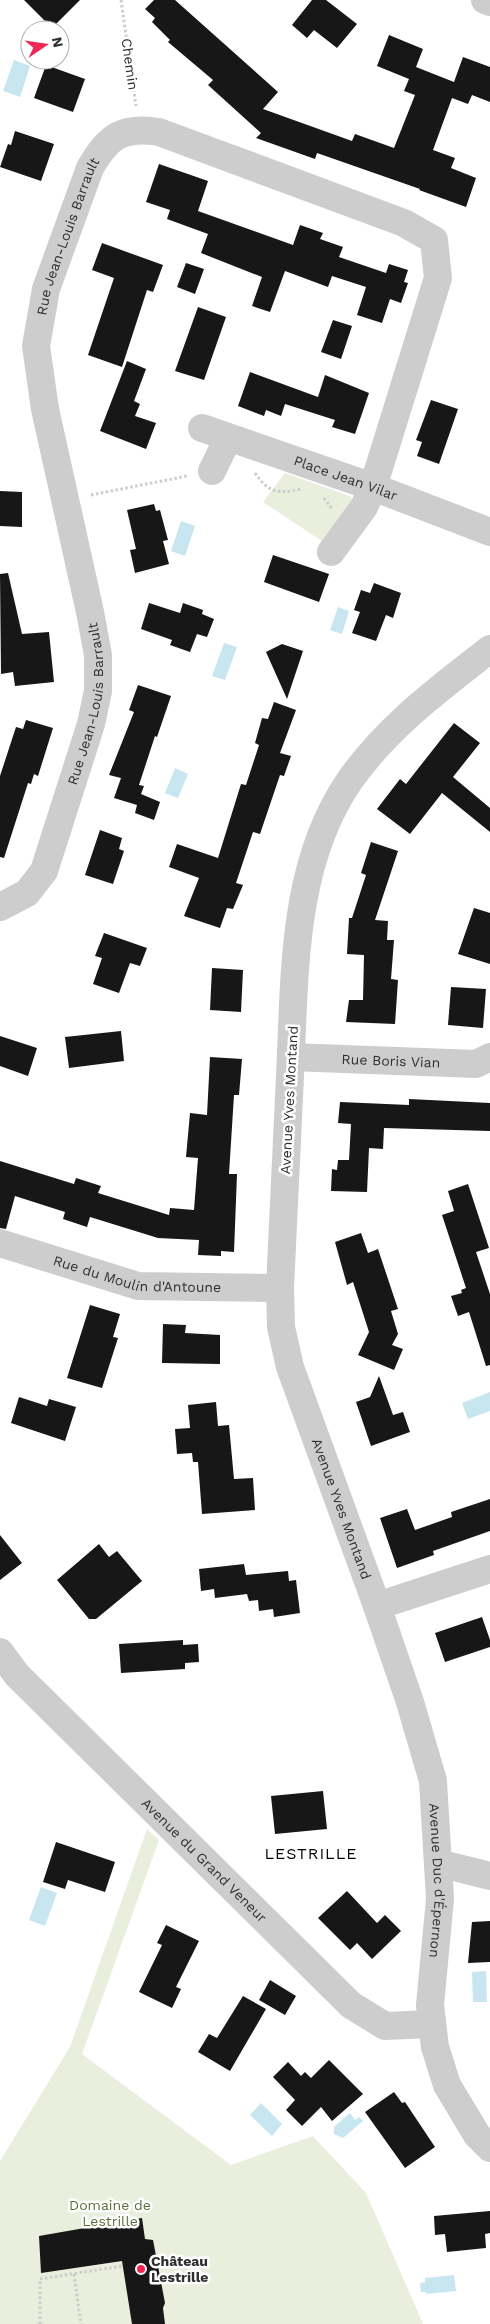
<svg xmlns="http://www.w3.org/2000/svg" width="490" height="2324" viewBox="0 0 490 2324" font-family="'Work Sans',sans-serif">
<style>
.green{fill:#e9eedd}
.water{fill:#c8e6ef}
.building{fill:#171717}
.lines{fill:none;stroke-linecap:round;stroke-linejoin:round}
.path{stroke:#cdcdcd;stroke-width:3;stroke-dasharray:2.5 2.5;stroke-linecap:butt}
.minor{stroke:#cdcdcd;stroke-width:28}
.poi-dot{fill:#f32754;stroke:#fff;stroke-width:2}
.labels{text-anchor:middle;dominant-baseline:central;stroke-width:5;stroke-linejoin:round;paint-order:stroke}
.street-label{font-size:14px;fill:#303030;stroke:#fff}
.park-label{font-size:14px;fill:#5b7039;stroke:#fff}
.poi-label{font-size:14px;font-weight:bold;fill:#303030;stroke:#fff;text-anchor:start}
.quarter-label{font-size:16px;letter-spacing:1px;fill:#000;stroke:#fff}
</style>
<rect width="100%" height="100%" fill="#fff"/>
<path class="green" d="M285,473L350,496L354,502L325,543L263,502Z
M147,1829L159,1840L82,2054L231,2165L313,2136L366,2193L423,2324H0V2161L70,2047Z"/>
<path class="water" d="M14,60L30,66L20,97L3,91Z
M181,521L195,526L185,556L171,551Z
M338,607L349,611L342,634L330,630Z
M224,643L237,647L225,680L212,676Z
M175,768L188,774L178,798L165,793Z
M490,1392V1411L468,1419L462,1403Z
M41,1887L57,1893L45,1926L29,1920Z
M486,1971L487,2002H473L472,1972Z
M261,2103L282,2124L272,2136L250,2115Z
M350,2113L355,2120L359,2117L363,2121L343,2138L334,2134V2127Z
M454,2275L456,2291L426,2294V2292H421L420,2283L425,2282V2278Z"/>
<path class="building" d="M24,0H80L52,28Z
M154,0H175L278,92L263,109L352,141L355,134L394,148L415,95L404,91L409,79L377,66L389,35L423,49L416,67L454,82L463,57L490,67V102L472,95L468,104L452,98L433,150L455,158L451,168L476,178L466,207L419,190L420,189L317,153L315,159L256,138L261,133L208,85L213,80L168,42L170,40L152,22L155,18L145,9Z
M312,0H326L357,24L337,48L314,30L307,38L292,25Z
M46,65L85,79L73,112L34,98Z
M15,131L54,144L41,181L0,167L8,144L11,145Z
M159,164L208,181L198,211L293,245L300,225L323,233L320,239L343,247L339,257L386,273L389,264L408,270L404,282L408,283L401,303L390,299L382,323L357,315L366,287L332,276L328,287L285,271L270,312L252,306L262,277L201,253L208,234L167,219L170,210L146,202Z
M102,243L163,265L153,292L147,290L122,367L88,355L114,278L92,270Z
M186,263L204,269L195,294L177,287Z
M198,307L226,317L204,380L175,371Z
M333,320L352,326L341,359L321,352Z
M127,361L146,369L134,401L140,404L135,416L156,423L146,449L100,431Z
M250,372L318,397L325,375L369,393L355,434L332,427L335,420L285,404L281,416L266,410L264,416L238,406Z
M431,400L458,409L439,464L417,456L422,442L416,440Z
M0,491L22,492V527L0,526Z
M154,504L156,511L160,510L168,540L163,541L169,564L135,573L130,550L136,549L127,510Z
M273,555L329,574L319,602L264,582Z
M8,573L22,634L49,632L54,682L15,686L13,672L1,674L0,574Z
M374,583L401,593L393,618L386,615L376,641L352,633L360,612L354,610L361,590L370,593Z
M149,603L180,613L183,603L203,610L202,614L214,619L207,637L197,634L190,652L170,645L172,640L141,629Z
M282,644L303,651L287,699L266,652Z
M138,685L171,696L157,737L155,736L139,785L144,786L141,794L160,802L154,820L135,813L137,805L114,798L121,778L109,775L134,712L129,710Z
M274,702L296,710L280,753L291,756L284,776L280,775L260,834L253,832L236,883L243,885L233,909L227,908L220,928L184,916L199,878L169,867L177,844L218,858L241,784L246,785L259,745L255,743L262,718L268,719Z
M26,720L53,728L38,776L34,774L31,784L28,783L4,858L0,857V776L16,727L23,729Z
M454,723L480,743L453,777L490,808V832L442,793L410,834L377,809L400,779L406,784Z
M100,830L122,838L119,849L124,851L113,884L85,875Z
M371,842L398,851L375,920L388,921L387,940H394L391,979L398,980L395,1024L346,1022L349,1000H363L364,955L347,954L349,918H352L366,875L361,873Z
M474,908L490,913V964L458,954Z
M104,933L147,948L140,966L130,963L119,993L93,984L102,958L95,956Z
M212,968L243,970L241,1012L210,1010Z
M451,987L486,989L483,1028L448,1025Z
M121,1031L124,1061L69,1068L65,1037Z
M0,1036L37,1048L28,1076L0,1066Z
M210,1057L242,1059L239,1095H234L229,1174H237L234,1252L221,1251V1256L198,1255L199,1240L158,1238L90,1217L87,1227L63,1219L65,1212L15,1196L6,1229L0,1228V1161L74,1184L76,1178L101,1186L98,1193L169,1215L170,1208L194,1210L198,1158L186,1157L190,1113L207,1115Z
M409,1099L490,1103V1131L384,1128L383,1149L369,1148L367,1192L331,1191L332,1169L337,1170L338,1160H349L351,1124L338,1123L340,1102L409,1105Z
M468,1184L489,1248L476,1252L490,1294V1365L486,1366L469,1312L458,1316L451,1296L462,1293L461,1290L466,1288L442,1215L454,1211L448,1191Z
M361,1233L368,1253L378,1249L398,1309L391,1311L398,1334L392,1345L403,1349L394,1370L358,1355L369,1332L353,1282L347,1285L335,1242Z
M90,1305L120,1314L113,1337L118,1338L102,1388L67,1378Z
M163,1324L186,1325L185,1333L220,1335V1364L162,1363Z
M379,1376L393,1415L403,1412L410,1432L371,1446L356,1402L370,1397Z
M19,1397L47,1406L49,1399L76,1407L65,1441L11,1423Z
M216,1402L218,1426L229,1425L234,1479L253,1478L255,1510L202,1514L198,1462H193L192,1453L177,1454L175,1429L190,1428L188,1405Z
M490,1499V1531L433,1551L434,1555L397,1568L380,1518L407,1509L415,1530L452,1517L451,1512Z
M0,1535L22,1563L0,1580Z
M99,1544L109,1557L117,1551L142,1581L96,1619H89L57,1580Z
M244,1564L246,1575L288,1571L289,1581L296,1580L300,1613L274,1617L273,1609L259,1611L258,1600L249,1601L247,1594L215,1598L214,1589L201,1591L199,1569Z
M482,1617L490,1640V1647L445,1662L435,1633Z
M183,1640V1645L198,1644L199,1662L185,1663V1669L121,1673L119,1644Z
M323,1791L327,1829L275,1834L271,1796Z
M56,1842L115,1862L105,1892L68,1880L65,1889L43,1882Z
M347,1891L377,1923L385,1915L401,1931L372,1959L357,1943L350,1950L318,1918Z
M490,1921V1962L468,1963L472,1922Z
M166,1925L199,1941L176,1987L181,1989L172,2008L139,1992L162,1945L157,1943Z
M270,1980L296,1996L285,2015L259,2000Z
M243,1996L266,2009L230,2071L198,2052L209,2034L217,2038Z
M329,2060L363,2094L332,2121L321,2107L302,2126L286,2110L295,2100L273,2077L288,2062L301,2076L305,2072L311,2078Z
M394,2092L402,2103L405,2102L435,2147L405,2168L365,2112Z
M490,2211V2233L485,2234L486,2248L447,2252L445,2234L435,2235L434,2216Z
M142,2218L145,2239L153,2240L165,2303L163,2308L165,2324H132L122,2261L41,2273L39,2236Z"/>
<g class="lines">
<path class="path" d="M121,0L136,106
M255,473C269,493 277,494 301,489
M91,495L187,476
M324,498L332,509
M74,2274L81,2324
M40,2324V2279L122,2266"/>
<g class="minor">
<path d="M485,0L490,2"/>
<path id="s1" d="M202,428L373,487L490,532"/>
<path d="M212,471L228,438"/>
<path id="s2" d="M490,649C439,689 388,726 350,780C291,865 295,977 290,1076C287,1147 283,1217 280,1288L281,1327L290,1367L377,1606L410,1702L433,1781L440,1899L430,2005L435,2047L447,2085L477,2135L490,2148"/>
<path id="s3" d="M0,907L27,893L44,871L91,724L98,691V655L90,612L45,409L36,346L46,289L90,168C108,136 123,126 159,132L404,223L434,240L438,278L373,487L364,507L331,552"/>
<path id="s4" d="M291,1057L476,1064L490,1057"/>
<path id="s5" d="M0,1243L138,1286L280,1288"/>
<path d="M377,1606L490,1569"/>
<path id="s6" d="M0,1652L17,1675L351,2005L385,2026L432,2024"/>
<path d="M438,1863L490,1876"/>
</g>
</g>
<circle class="poi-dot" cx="141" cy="2269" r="5"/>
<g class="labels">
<g class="street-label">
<text transform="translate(130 64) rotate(82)">Chemin</text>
<text stroke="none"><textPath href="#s3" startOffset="712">Rue Jean-Louis Barrault</textPath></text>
<text stroke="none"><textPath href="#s1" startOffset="152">Place Jean Vilar</textPath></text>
<text stroke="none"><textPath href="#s3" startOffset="232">Rue Jean-Louis Barrault</textPath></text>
<text stroke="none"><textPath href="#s4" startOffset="100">Rue Boris Vian</textPath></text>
<text transform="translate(289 1100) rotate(-87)">Avenue Yves Montand</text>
<text stroke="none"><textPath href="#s5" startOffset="142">Rue du Moulin d'Antoune</textPath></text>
<text stroke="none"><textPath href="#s2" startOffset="942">Avenue Yves Montand</textPath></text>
<text stroke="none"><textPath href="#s6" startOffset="292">Avenue du Grand Veneur</textPath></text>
<text stroke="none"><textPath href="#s2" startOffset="1329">Avenue Duc d'Épernon</textPath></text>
</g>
<g class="park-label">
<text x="110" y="2205">Domaine de<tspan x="110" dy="16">Lestrille</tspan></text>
</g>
<g class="poi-label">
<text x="151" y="2261">Château<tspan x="151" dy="16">Lestrille</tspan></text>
</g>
<g class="quarter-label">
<text x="311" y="1853">LESTRILLE</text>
</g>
</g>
<g transform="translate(45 45) rotate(77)"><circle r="24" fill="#ffffff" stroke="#acacac"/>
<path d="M0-4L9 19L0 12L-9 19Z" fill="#f32754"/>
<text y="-8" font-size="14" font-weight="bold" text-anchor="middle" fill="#303030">N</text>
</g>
</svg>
